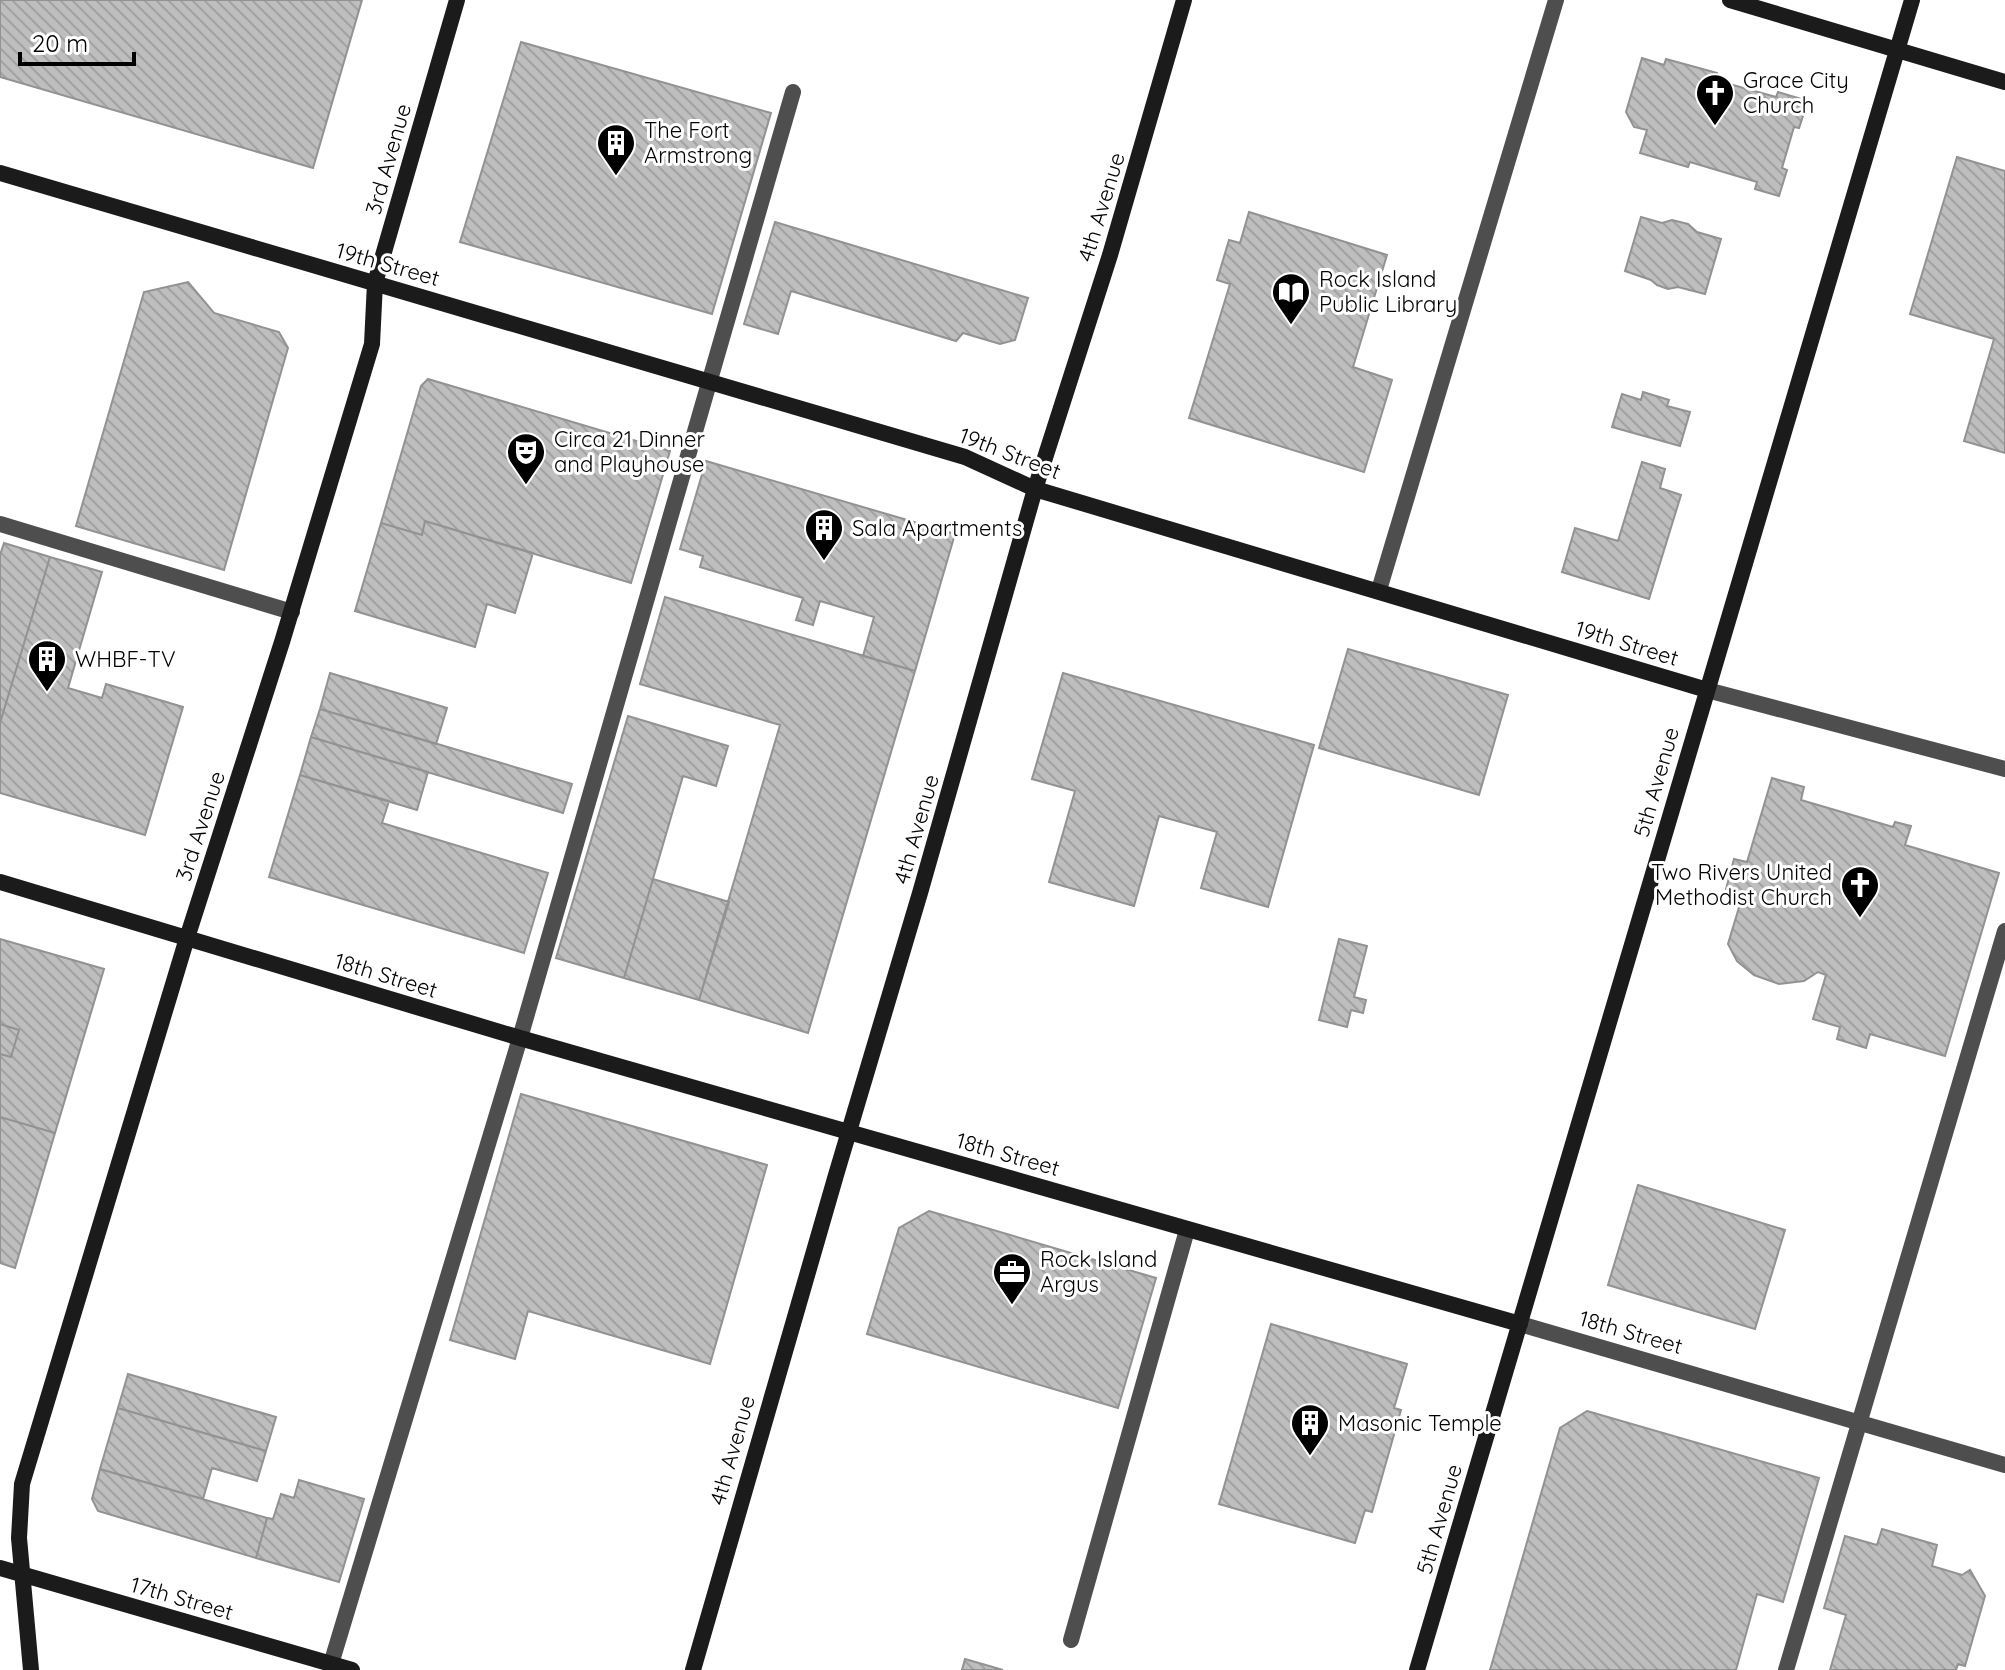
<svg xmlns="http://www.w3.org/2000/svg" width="2005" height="1670" viewBox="0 0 2005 1670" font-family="Quicksand,sans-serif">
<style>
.building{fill:url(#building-back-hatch);stroke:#929292;stroke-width:2}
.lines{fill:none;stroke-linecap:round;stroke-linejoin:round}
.lane{stroke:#4e4e4e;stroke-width:16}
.street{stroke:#4e4e4e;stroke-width:16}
.secondary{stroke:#1b1b1b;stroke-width:16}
.labels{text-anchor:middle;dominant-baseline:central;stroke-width:6;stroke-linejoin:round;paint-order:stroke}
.poi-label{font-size:22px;fill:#000;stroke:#fff;text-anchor:start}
.street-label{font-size:22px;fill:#000;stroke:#fff}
</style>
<defs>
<pattern id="building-back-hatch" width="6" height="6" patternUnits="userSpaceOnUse" patternTransform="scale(2)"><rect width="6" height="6" fill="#bebebe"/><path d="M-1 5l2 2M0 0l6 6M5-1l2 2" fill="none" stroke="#a2a2a2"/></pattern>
</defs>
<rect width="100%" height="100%" fill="#fff"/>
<path class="building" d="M0,0H362L313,168L0,77Z
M521,42L771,113L712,314L460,242Z
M1642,58L1664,65L1666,59L1717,73L1715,80L1776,97L1778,92L1808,101L1799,128L1794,127L1782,168L1787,170L1779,196L1755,189L1757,182L1690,162L1688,167L1640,153L1647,130L1634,127L1626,112Z
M1957,157L2005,171V453L1964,441L1994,339L1910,314Z
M1249,212L1387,255L1353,367L1392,380L1364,472L1189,418L1230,284L1217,280L1229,240L1240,243Z
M1641,217L1662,223L1672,220L1688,224L1697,232L1721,239L1705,294L1678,287L1668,289L1657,285L1651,280L1625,271Z
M775,222L1028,298L1015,340L1000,344L963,333L956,341L791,291L778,334L744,324Z
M188,282L214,313L279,332L288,348L224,570L76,526L144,292Z
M428,379L670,451L631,583L425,521L422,535L381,523L421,386Z
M1643,392L1669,400L1667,406L1690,412L1680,446L1612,427L1622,394L1641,400Z
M706,461L955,534L915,671L863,656L874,617L820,601L813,625L796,620L803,598L700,567L703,556L680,549Z
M1642,462L1665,469L1660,488L1681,495L1649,599L1562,572L1575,528L1618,541Z
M425,521L533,553L515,613L487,604L475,647L355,611L381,523L422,535Z
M4,543L50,557L0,723V555Z
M50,557L102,572L68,688L102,698L106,684L183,707L145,835L0,793V723Z
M665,597L915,671L808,1033L699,1000L780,725L640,684Z
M1348,649L1508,695L1479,795L1319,748Z
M330,673L447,708L436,744L320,709Z
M1063,673L1314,745L1268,907L1201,888L1217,832L1159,816L1134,906L1049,882L1075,791L1032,779Z
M320,709L572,784L563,813L311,737Z
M628,716L728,746L716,786L683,776L624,978L556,958Z
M311,737L428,772L417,810L300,775Z
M300,775L389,801L382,823L548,873L524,953L269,877Z
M1772,778L1804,787L1801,800L1893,827L1895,822L1911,826L1905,845L1999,873L1945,1056L1870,1034L1866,1048L1837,1039L1840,1027L1813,1019L1826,975L1818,972L1804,981L1779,984L1754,975L1737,961L1728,944L1743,894L1726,889L1734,859L1747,862Z
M653,879L729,902L699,1000L624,978Z
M0,939L104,969L55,1133L0,1117V1054L11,1057L19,1030L0,1024Z
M1339,939L1367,946L1354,997L1366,1000L1363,1013L1351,1010L1347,1027L1319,1020Z
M0,1024L19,1030L11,1057L0,1054Z
M521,1094L767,1165L710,1364L528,1311L515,1359L450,1340Z
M0,1117L55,1133L15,1268L0,1263Z
M1638,1185L1785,1230L1755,1329L1608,1285Z
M929,1211L1156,1278L1118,1408L867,1334L899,1228Z
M1271,1324L1407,1364L1394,1408L1401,1410L1372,1512L1365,1510L1355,1543L1219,1504Z
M128,1374L276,1417L266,1451L118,1408Z
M118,1408L266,1451L257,1481L212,1468L203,1499L100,1469Z
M1587,1411L1819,1478L1783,1602L1757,1594L1736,1670H1490L1560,1428Z
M100,1469L267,1518L256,1558L98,1511L92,1499Z
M299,1480L364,1499L339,1582L256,1558L267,1518L273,1519L281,1494L294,1498Z
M1882,1529L1937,1545L1932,1566L1962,1575L1970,1570L1985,1596L1965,1666L1958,1664L1956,1670H1830L1846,1615L1824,1608L1845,1536L1877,1545Z
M965,1659L1003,1670H962Z"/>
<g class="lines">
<path class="lane" d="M0,524L292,612
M1379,590L1556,0
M1071,1640L1187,1230
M331,1664L520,1038L793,92
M1786,1670L2005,931"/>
<path class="street" d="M1707,690L2005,769
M1520,1324L2005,1465"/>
<path class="secondary" d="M1730,0L2005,82
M0,173L965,457L1035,489L1707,690
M0,882L520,1038L1520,1324
M0,1568L352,1670
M31,1670L19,1538L22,1484L187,938L282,642L372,344L375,283L457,0
M693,1670L836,1175L920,893L1035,489L1110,255L1184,0
M1417,1670L1912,0"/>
</g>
<defs>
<g id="church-pin" transform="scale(2)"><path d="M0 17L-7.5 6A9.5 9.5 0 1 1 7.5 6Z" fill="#000" stroke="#fff"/><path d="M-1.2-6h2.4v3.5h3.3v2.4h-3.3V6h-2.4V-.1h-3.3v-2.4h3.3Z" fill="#fff"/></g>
<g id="building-pin" transform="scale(2)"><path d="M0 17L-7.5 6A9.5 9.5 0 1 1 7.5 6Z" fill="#000" stroke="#fff"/><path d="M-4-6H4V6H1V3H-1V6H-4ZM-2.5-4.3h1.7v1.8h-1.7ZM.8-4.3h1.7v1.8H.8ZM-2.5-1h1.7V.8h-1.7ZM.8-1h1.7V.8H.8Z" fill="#fff"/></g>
<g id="library-pin" transform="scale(2)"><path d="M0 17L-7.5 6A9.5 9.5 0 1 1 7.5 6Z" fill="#000" stroke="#fff"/><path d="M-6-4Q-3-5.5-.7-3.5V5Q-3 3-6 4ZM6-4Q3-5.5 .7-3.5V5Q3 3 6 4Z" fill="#fff"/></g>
<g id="theatre-pin" transform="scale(2)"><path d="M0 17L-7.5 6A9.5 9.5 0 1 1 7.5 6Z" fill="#000" stroke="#fff"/><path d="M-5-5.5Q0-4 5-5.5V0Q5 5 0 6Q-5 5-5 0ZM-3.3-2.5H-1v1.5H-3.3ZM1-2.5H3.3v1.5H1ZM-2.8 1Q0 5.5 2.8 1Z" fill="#fff"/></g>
<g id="office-pin" transform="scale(2)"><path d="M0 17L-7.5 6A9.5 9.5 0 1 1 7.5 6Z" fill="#000" stroke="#fff"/><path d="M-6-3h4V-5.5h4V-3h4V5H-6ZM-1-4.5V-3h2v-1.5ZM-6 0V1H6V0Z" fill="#fff"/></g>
</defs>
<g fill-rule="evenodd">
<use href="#church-pin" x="1715" y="93"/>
<use href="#building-pin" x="616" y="143"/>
<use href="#library-pin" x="1291" y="292"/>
<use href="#theatre-pin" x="526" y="452"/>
<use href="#building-pin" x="824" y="528"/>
<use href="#building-pin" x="47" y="659"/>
<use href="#church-pin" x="1860" y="885"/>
<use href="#office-pin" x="1012" y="1272"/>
<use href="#building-pin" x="1310" y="1423"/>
</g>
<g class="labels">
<g class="poi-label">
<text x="1743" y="80">Grace City<tspan x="1743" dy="25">Church</tspan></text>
<text x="644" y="130">The Fort<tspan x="644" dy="25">Armstrong</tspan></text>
<text x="1319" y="279">Rock Island<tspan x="1319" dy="25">Public Library</tspan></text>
<text x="554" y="439">Circa 21 Dinner<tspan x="554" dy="25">and Playhouse</tspan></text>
<text x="852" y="528">Sala Apartments</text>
<text x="75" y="659">WHBF-TV</text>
<text x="1832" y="872" text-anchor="end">Two Rivers United<tspan x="1832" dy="25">Methodist Church</tspan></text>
<text x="1040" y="1259">Rock Island<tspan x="1040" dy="25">Argus</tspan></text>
<text x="1338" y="1423">Masonic Temple</text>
</g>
<g class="street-label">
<text transform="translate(388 159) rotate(-74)">3rd Avenue</text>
<text transform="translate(1101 207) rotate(-73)">4th Avenue</text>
<text transform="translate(388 264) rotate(16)">19th Street</text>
<text transform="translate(1010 453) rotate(21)">19th Street</text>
<text transform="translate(1627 643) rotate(17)">19th Street</text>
<text transform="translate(1656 782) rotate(-74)">5th Avenue</text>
<text transform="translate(200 826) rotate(-72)">3rd Avenue</text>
<text transform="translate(916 829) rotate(-74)">4th Avenue</text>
<text transform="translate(386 975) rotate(17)">18th Street</text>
<text transform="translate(1008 1154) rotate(16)">18th Street</text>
<text transform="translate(1631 1332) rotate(16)">18th Street</text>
<text transform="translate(732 1450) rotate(-74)">4th Avenue</text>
<text transform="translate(1439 1519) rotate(-74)">5th Avenue</text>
<text transform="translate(182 1598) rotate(16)">17th Street</text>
</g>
</g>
<path d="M20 52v12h114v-12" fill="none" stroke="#000000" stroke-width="4"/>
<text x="32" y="52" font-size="24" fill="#000000" stroke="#ffffff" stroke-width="6" paint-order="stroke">20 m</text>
</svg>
